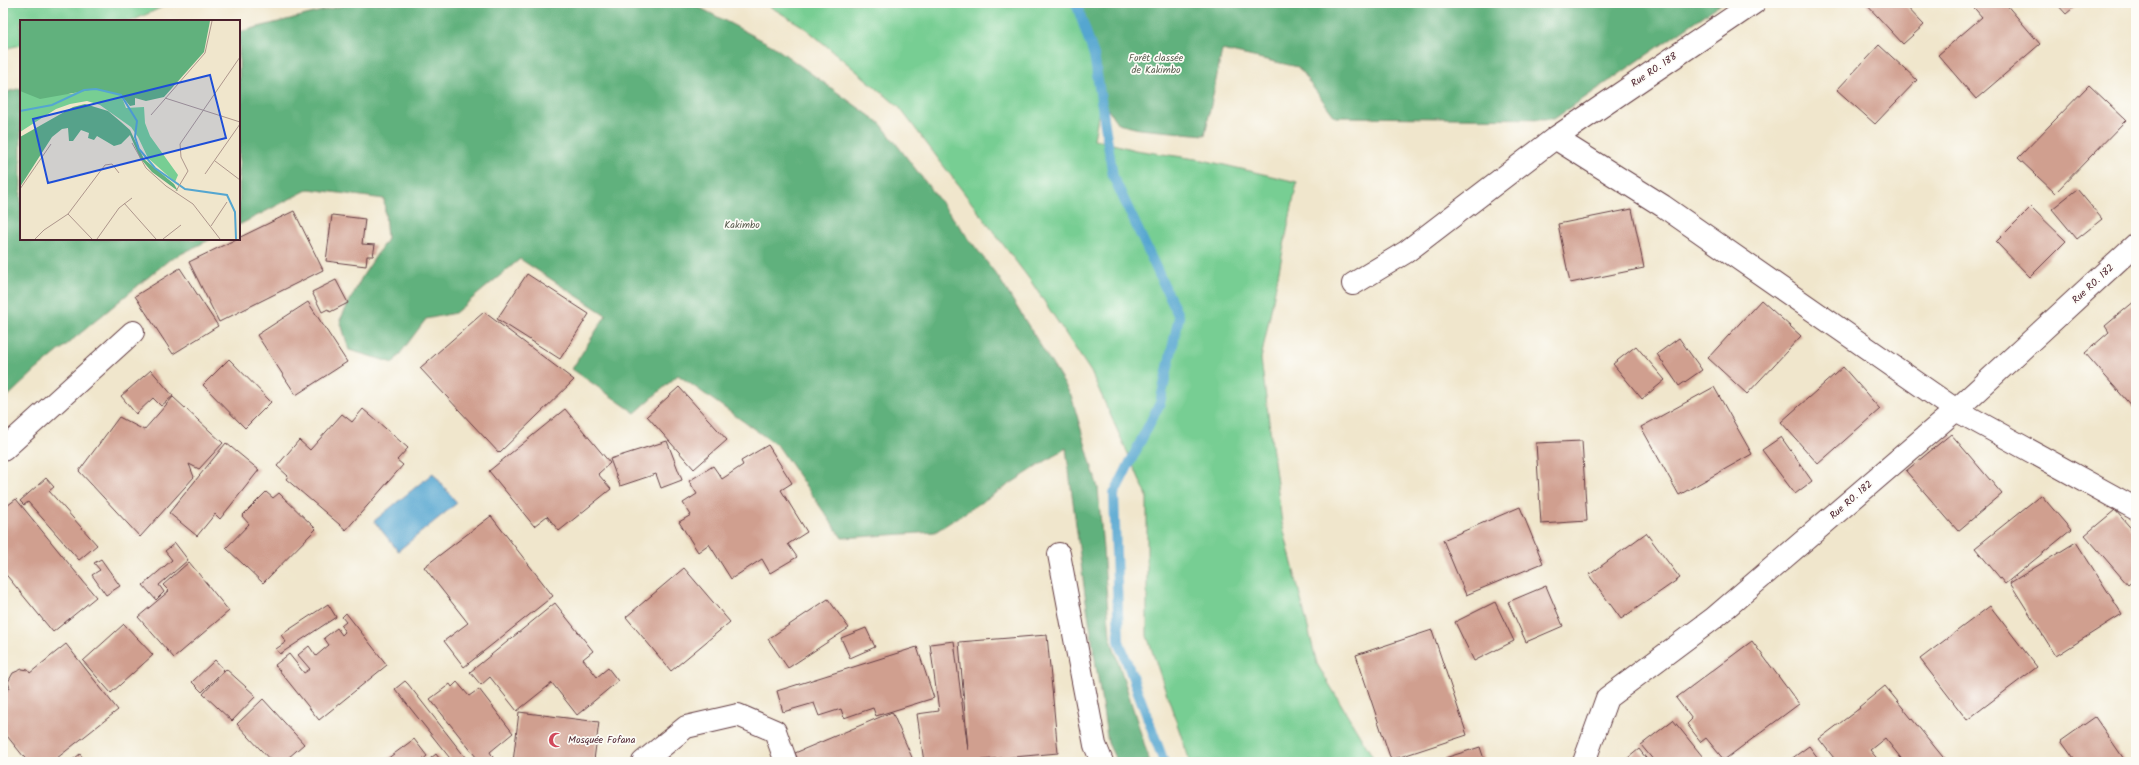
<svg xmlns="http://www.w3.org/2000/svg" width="2139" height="765" viewBox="0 0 2139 765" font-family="Kalam,sans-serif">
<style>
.green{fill:#77ce93;stroke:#60765f}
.forest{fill:#61b17d;stroke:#566854}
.water{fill:#55a6d0;stroke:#50627e}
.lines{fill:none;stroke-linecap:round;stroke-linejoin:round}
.stream{stroke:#55a6d0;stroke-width:10}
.building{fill:#d09f8f}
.minor-casing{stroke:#633d43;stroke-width:24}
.minor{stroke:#fff;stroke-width:22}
.labels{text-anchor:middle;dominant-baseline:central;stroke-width:3.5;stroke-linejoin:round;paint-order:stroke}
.park-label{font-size:10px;fill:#5a5c4f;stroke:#fdfcf7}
.street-label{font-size:10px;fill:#4a1f2b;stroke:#fdfcf7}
.poi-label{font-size:10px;fill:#4a1f2b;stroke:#fdfcf7;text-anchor:start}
.inset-river{fill:none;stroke:#55a6d0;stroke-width:2}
.inset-road{fill:none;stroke:#ae968c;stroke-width:1}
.view{fill:#1d4ed8;fill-opacity:0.15;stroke:#1d4ed8;stroke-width:2}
.inset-edge{fill:none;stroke:#4a1f2b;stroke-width:2}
</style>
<rect width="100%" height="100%" fill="#fdfcf7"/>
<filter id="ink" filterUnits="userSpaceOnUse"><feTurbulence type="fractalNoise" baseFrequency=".025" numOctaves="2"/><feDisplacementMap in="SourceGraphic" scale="8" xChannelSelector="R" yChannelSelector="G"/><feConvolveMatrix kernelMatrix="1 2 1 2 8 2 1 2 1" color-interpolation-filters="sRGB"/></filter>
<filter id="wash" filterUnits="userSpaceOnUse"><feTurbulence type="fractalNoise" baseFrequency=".012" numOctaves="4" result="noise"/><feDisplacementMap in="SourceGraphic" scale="16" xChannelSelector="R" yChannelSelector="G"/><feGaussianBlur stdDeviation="0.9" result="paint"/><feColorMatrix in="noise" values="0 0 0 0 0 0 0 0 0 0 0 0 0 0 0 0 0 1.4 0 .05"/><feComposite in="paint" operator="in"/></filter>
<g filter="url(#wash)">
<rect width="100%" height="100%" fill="#f0e6cc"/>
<path class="green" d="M3,3H171L132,21H21V45L3,49Z
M764,3H1076L1094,55L1101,100L1094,139L1135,150L1203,160L1297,182L1261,359L1282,523L1317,664L1376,762H1190L1147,636V496L1091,372L1030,280L899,107L804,27Z"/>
<path class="forest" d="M353,3H691L773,46L881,124L999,278L1071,395L1098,488L1110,636L1150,762H1117L1108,743L1085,594L1066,448L935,532L842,538L778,446L678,375L635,413L572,369L606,315L520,259L455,313L426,319L393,363L349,350L340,320L362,277L387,239L384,199L309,189L239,225V32Z
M1076,3H1722L1554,119L1335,117L1298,67L1222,50L1205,135L1139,129L1118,124L1101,100L1094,55Z
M21,88V239H211L169,260L36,370L3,401V93Z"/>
<path class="water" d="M433,473L457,503L398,551L374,521Z"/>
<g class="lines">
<path class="stream" d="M1076,3L1094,55L1113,176L1179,317L1160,403L1114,494L1119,641L1164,762"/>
</g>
<g id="blocks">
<path class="building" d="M1865,3H1903L1924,25L1903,44Z
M1970,3H2005L2040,44L1976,99L1938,55L1982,17Z
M2056,3H2079L2066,14Z
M1879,45L1917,80L1875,124L1837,90Z
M2089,85L2126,120L2055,193L2018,158Z
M2077,189L2102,219L2077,239L2052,209Z
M2031,207L2066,241L2030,277L1996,242Z
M1632,209L1644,268L1570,283L1558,224Z
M294,211L323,270L219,322L189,262Z
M332,215L365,219L362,244L375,245L373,256H367L366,266L326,261Z
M180,268L218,326L173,354L135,296Z
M527,274L589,314L560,359L497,319Z
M336,280L348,303L330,312L328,309L322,312L312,292Z
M1761,300L1801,336L1747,394L1708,358Z
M2136,300V405L2133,408L2085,353L2109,332L2105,326Z
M308,302L347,362L296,395L257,335Z
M484,312L574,380L499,453L420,368Z
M1679,338L1702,370L1679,386L1657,354Z
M1636,346L1665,380L1642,399L1613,364Z
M229,359L271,402L245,428L203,385Z
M1843,367L1880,409L1818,464L1781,422Z
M151,370L173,396L161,406L153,398L136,414L121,396Z
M679,387L727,440L694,469L647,416Z
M1714,387L1752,454L1679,495L1641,427Z
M173,397L223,443L199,469L189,464L194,477L140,537L79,471L119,417L144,430Z
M363,409L408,448L397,460L403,465L346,530L286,479L288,476L277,466L299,440L310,450L342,414L352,422Z
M565,409L610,463L598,474L611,489L559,531L547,516L534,526L489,471Z
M1951,434L2002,494L1958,531L1906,471Z
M1781,437L1812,481L1795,494L1762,450Z
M667,441L682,480L661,488L656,474L620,486L610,459Z
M1582,441L1587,521L1541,524L1536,443Z
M226,443L259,470L220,519L215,514L197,536L169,513Z
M768,445L792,483L781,490L807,532L788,544L797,557L770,573L762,559L731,579L709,544L698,552L679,522L691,515L683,503L697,494L689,481L713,466L722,479L743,465L741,461Z
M46,478L54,487L49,491L97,545L79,560L28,502L24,505L20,501Z
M266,492L273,498L279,493L316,529L263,583L226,548L249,524L242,516Z
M2041,495L2071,530L2005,584L1975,548Z
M16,499L96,597L53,632L3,571V509Z
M1520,507L1543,563L1466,595L1443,540Z
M2115,510L2136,534V578L2128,585L2085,535Z
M491,516L553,596L464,667L444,641L468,623L424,567Z
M1646,533L1680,578L1621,619L1589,575Z
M2076,542L2122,614L2056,656L2010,583Z
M175,543L188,560L159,585L164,592L156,600L143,585L172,560L165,551Z
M101,559L120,586L106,595L92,575L100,570L94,563Z
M189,562L229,611L174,658L138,617L169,591L163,585Z
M684,568L730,622L671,671L626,617Z
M1546,586L1563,626L1526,642L1508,602Z
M828,599L849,628L788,668L768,639Z
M1495,602L1514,641L1474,661L1455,622Z
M555,603L593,651L583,659L597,677L608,668L618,681L577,715L552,683L517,711L490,677L481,685L470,672Z
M328,604L336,617L280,654L276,649L286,642L281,635Z
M1990,606L2037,667L1967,720L1920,659Z
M346,613L387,665L319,720L275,665L289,654L304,673L310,669L298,655L309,646L316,656L329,645L324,638L337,628L342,635L345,632L341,626L346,622L342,617Z
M124,624L153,655L111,693L83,661Z
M866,628L875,647L850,658L841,638Z
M1432,630L1467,735L1391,760L1356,655Z
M1047,635L1058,753L959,762H924L917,714L939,711L930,644L954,641L968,750L959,642Z
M1752,641L1799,704L1724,760L1706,738L1701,742L1687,724L1692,719L1676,698Z
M66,644L118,710L52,762H28L3,731V694L10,688L8,682L13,673L22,669L28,670L30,673Z
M917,647L934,698L876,716L873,708L844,718L841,709L819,716L814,703L783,712L777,691Z
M215,660L224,670L202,692L192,682Z
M226,669L256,696L232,721L203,694Z
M405,681L408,684L469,762H453L395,689Z
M457,682L469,696L479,689L513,733L490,752L493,757L486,762H480L430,699L450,684L452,687Z
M1885,686L1947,762H1904L1885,738L1870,750L1880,762H1837L1819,739L1860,708L1859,707Z
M263,699L304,744L288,758L291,762H272L237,724Z
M519,712L599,722L594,760L583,759L582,762H513Z
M892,712L914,762H799L795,753Z
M2095,717L2126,762H2076L2061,741Z
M1673,720L1707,762H1655L1641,745Z
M414,739L427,756L420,762H383Z
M1809,746L1821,762H1787Z
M1480,747L1485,762H1446L1445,758Z
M1639,749L1649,762H1623Z
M80,754L86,762H70Z
M436,754L442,762H426Z"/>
</g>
</g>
<g filter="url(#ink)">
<use href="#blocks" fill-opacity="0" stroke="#633d43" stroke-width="1"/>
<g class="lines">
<g class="minor-casing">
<path id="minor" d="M1555,138L1663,206L1956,410L2136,509
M1353,284L1406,252L1555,138L1754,3
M3,450L133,332
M1059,554L1095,745L1102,762
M643,762L686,727L738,715L775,731L786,762
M1584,762L1607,698L1714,618L1956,410L2136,244"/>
</g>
<use href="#minor" class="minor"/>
</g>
</g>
<defs>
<g id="mosque-bare" transform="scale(1.2)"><path d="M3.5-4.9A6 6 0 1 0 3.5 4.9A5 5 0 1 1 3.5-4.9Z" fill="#d1495b" stroke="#fdfcf7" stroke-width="2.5" paint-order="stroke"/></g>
</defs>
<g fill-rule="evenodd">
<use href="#mosque-bare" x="556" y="740"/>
</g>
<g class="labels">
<g class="park-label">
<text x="1156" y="58">Forêt classée<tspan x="1156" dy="12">de Kakimbo</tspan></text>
<text x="742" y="225">Kakimbo</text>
</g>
<g class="street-label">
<text transform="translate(1654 70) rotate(-34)">Rue RO. 188</text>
<text transform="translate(2093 284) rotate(-43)">Rue RO. 182</text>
<text transform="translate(1851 500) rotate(-41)">Rue RO. 182</text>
</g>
<g class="poi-label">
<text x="568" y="740">Mosquée Fofana</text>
</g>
</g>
<g transform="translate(20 20)">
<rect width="220" height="220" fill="#f0e6cc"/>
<path d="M76,69L101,75L106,88L124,87L125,103L130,116L158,155L155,162L128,138L118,117L111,107L80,85L67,81L50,84L36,89L0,112V71L51,74L64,70Z" fill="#77ce93"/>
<path d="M0,1H190L184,32L144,77L126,81L115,78V85L110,86L101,75L76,69L20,79L0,71ZM65,84L88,91L101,102L110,110L124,139L154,164L158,171L132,152L120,138L110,115L101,124L94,126L77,116L74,120L68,118L69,113L61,110L53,121H49L48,108L42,109L32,117L0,167V117L53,87Z" fill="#61b17d"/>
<path class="inset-river" d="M0,91L32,85L64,70L76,69L101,75L117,101L115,117L119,129L135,148L165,169L207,175L215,192L216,219"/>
<path class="inset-road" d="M145,78L220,102M131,95L185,33L192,1M112,123L126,148L146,166L173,184L200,219M195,141L220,160M185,154L220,104M0,169L31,124M156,171L168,151L161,137L160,124L220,37M104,183L136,219M48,194L72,219M191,206L207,182M15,219L24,210L48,194L85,145L92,144L99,153M77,219L99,188L112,178M143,219L161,205"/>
<path class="view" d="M190,55L206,118L28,163L13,99Z"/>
<rect width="220" height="220" class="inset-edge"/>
</g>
<rect width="2139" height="765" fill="none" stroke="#fdfcf7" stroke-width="16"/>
</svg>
